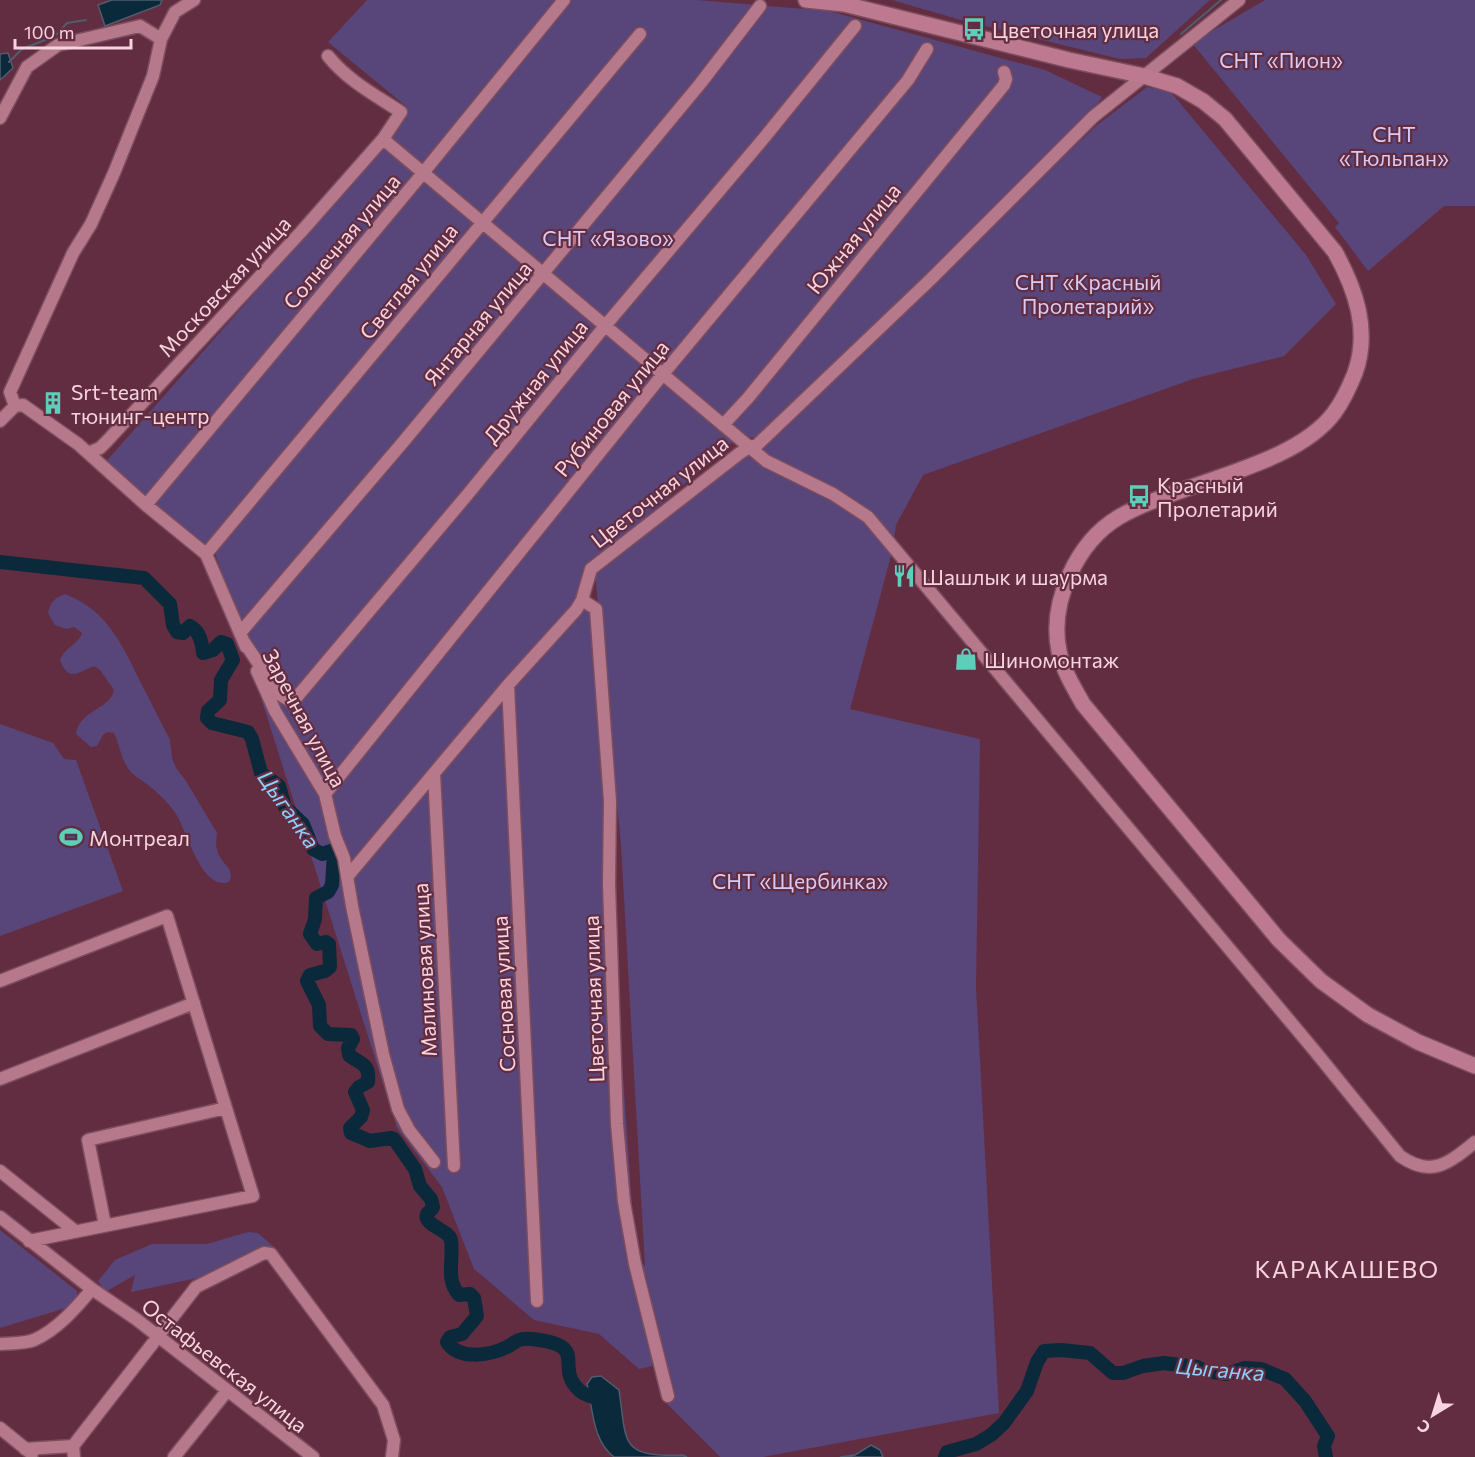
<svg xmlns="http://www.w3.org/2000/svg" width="1475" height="1457" viewBox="0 0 1475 1457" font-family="Commissioner,sans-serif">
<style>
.green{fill:#584579}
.water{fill:#0a293b;stroke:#515c6c;stroke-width:1.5}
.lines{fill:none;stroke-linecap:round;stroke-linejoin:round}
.stream{stroke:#515c6c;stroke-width:2}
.river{stroke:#0a293b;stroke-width:14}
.minor-casing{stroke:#7b4d5e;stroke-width:15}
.major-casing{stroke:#7b4d5e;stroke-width:18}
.minor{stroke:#b6788b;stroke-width:12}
.major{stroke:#bd798f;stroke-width:15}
.labels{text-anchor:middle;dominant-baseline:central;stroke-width:4.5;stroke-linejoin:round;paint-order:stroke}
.poi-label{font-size:21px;fill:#f7d4de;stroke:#632d41;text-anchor:start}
.park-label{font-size:21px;fill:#d8caf6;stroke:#632d41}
.street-label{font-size:21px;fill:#f7d4de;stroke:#632d41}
.water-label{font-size:22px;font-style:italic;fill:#8dcffd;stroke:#632d41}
.quarter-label{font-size:24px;letter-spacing:1.5px;fill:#f7d4de;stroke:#632d41}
</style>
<rect width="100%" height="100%" fill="#632d41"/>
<path class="green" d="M367,0H696L829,11L1045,70L1102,97L1092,113L864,338L759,437L737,438L588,568L635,1250L645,1267L621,845L595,572L748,455L1097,125L1147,87L1170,91L1306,255L1336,304L1284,356L1193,379L923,475L896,525L893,548L850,709L980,739L976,987L999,1413L763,1457H720L664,1401L646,1272L652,1366L639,1369L599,1334L534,1320L474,1269L442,1187L397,1128L215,552L103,465L393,136L407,107L328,42Z
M892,0H1210L1146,58L1120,59L961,20Z
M1265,0H1475V206H1444L1368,271L1335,227L1339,223L1192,43Z
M65,594C109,611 123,647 143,687C152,705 161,722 170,740L172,758L176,768L186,781L217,833C216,841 215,849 220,857C225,866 235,870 229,882C200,891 187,828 174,811C166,800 155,790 144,782C139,778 134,776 130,771C121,760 120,745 114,733L107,732L103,735L97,746L91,747L76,734C79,710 111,709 114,690L100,670L94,666C78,673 68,682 60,660C66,646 78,645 82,633L74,627L66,629L55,625L48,613C50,602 55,598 65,594Z
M0,724L53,743L64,759L76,760L123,891L0,936Z
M0,1230L77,1291L76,1305L0,1328Z
M248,1232L258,1233L276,1249L226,1272L131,1292L135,1275L105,1292L98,1281L115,1260L152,1244H207Z"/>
<path class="water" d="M112,0H162L160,5L105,26L98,5Z
M8,53L13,68L0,80V54Z
M601,1376L619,1390C627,1444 619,1457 683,1455L687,1457H614C592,1440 593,1409 587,1384L592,1377Z
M871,1445L880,1450L883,1457H840L855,1455Z"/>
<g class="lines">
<path class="stream" d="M1181,34L1221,0
M9,62L22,49L55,36L67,23L86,20"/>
<path class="river" d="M0,562L144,578L170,604L173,625L177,632L183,633L190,626C200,631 202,643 203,653L213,650L221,642L227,644L233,660L221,680L220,700L208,711L207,718L212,723L248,732L252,739L261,773L279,786L285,807L303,824L313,849L322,854L331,851L334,853L332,885L328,892L316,898L315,919L310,934L317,944L326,942L329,944L330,967L325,971L310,975L307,981L319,1005L320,1026L328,1034L351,1035L353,1039L348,1048L349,1055C361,1065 370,1063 368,1082L359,1087L355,1092L363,1110L361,1117L350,1128L351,1133L370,1141L391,1138L394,1139L415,1169L420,1186L431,1199L433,1207C432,1210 429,1211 427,1214C423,1225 449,1230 451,1240C454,1259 445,1279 459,1295L470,1294L474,1298L477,1316L462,1334L450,1337L447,1342C458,1360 489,1356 507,1347C518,1341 517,1338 532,1339C592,1346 553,1365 579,1390C586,1397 596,1397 605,1401
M945,1457L947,1452L976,1444L991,1435L1004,1423L1027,1391L1037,1362L1044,1351L1061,1350L1090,1353L1113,1373H1123L1143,1366L1164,1363L1197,1367L1205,1371L1227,1374L1245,1368L1261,1369L1285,1379L1305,1401L1328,1436L1324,1446L1326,1457"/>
<g class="minor-casing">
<path id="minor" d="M0,118L27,67L58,45L140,26L161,39
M383,139L766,461L833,494L868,517L1314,1050L1400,1156C1431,1178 1448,1164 1475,1142
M15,406L10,392L73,253L91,224L114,173L153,76L161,39L175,12L194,0
M0,421L15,406L23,405L78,444L146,505L206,554L246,647
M723,425L748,398L1004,85L1006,79L1004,72
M88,453L100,448L107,441L301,232L383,139L401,112C375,95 347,80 328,56
M146,505L423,173L564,0
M206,554L640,34
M582,600L596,609L610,801L609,884L617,1124L624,1202L635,1264L668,1396
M240,633L404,441L700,84L760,6
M244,642L279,694L289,700L296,698L468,494L605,326L764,138L855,26
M257,671L275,711L325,794L335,836L344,858L352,906L383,1054L398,1109L409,1130L434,1162
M508,685L537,1301
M434,773L454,1166
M325,794L663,374L908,80L927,49
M347,877L508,685L576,610L582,600L591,569L740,453L749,447L757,445L931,279L1093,117L1239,0
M0,981L167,916L253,1196L29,1241
M0,1079L194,1003
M0,1171L75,1231
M0,1217L92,1289L136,1319L313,1457
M105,1225L88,1140L226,1108
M158,1336L196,1287L264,1253L271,1254L383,1405L394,1440L392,1457
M0,1344C11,1343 23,1344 34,1340C57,1330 76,1308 92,1289
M0,1428L32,1454
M25,1449L73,1446
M74,1457L73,1446L153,1343
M174,1457L223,1396"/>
</g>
<g class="major-casing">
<path id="major" d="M806,0L844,4L1069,60L1144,76L1177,86L1203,101L1225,119L1335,252C1356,290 1370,331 1355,373C1349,388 1343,401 1334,413C1293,468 1179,482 1119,517C1077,542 1049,602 1059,651C1063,670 1074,688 1083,704L1279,940L1321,981L1368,1015L1418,1042L1475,1066"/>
</g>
<use href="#minor" class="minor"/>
<use href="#major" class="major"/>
</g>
<defs>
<g id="bus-bare" transform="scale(1.8)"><path d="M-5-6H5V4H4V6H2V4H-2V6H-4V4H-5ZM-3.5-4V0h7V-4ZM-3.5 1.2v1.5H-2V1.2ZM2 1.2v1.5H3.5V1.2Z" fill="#5dceb9" stroke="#632d41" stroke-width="2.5" paint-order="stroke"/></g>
<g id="building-bare" transform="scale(1.8)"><path d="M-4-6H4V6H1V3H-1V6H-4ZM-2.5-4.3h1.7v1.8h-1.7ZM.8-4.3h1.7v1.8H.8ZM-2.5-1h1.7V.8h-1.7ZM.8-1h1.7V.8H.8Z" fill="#5dceb9" stroke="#632d41" stroke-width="2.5" paint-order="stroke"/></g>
<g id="restaurant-bare" transform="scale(1.8)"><path d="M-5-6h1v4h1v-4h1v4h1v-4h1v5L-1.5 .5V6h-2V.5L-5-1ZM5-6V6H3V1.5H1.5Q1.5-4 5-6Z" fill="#5dceb9" stroke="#632d41" stroke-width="2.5" paint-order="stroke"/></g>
<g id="shop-bare" transform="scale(1.8)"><path d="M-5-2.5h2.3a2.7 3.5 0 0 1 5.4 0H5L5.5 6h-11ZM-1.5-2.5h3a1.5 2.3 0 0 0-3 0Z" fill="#5dceb9" stroke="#632d41" stroke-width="2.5" paint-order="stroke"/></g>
<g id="stadium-bare" transform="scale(1.8)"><path d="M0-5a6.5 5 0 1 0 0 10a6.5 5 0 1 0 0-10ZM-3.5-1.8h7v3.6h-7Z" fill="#5dceb9" stroke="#632d41" stroke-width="2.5" paint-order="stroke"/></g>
</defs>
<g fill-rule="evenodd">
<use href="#bus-bare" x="974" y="29"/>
<use href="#building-bare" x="53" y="403"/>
<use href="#bus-bare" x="1139" y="496"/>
<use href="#restaurant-bare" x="904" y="576"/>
<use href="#shop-bare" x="966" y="659"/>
<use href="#stadium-bare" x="71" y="837"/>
</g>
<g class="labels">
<g class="poi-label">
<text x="992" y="29">Цветочная улица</text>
<text x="71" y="391">Srt-team<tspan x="71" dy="24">тюнинг-центр</tspan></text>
<text x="1157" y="484">Красный<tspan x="1157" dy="24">Пролетарий</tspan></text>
<text x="922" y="576">Шашлык и шаурма</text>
<text x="984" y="659">Шиномонтаж</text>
<text x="89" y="837">Монтреал</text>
</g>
<g class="park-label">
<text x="1281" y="59">СНТ «Пион»</text>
<text x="1394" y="133">СНТ<tspan x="1394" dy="24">«Тюльпан»</tspan></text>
<text x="608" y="237">СНТ «Язово»</text>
<text x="1088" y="281">СНТ «Красный<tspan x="1088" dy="24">Пролетарий»</tspan></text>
<text x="800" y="880">СНТ «Щербинка»</text>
</g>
<g class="street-label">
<text transform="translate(853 238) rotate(-51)">Южная улица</text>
<text transform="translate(341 241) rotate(-50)">Солнечная улица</text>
<text transform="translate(408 281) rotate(-51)">Светлая улица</text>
<text transform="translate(224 286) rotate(-47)">Московская улица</text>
<text transform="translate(477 323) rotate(-50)">Янтарная улица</text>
<text transform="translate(535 381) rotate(-51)">Дружная улица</text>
<text transform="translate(611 408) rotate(-51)">Рубиновая улица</text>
<text transform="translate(659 491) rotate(-38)">Цветочная улица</text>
<text transform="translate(305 718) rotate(62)">Заречная улица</text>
<text transform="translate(424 970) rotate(-93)">Малиновая улица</text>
<text transform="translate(503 994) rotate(-93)">Сосновая улица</text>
<text transform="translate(593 999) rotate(-92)">Цветочная улица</text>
<text transform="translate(225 1365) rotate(38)">Остафьевская улица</text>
</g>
<g class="water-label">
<text transform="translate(289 809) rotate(55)">Цыганка</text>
<text transform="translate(1220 1369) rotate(5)">Цыганка</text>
</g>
<g class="quarter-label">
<text x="1347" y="1268">КАРАКАШЕВО</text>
</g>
</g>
<g transform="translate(1433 1415) rotate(218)" stroke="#632d41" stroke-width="4.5" paint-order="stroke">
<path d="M0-4.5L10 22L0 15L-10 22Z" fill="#f7d4de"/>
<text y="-9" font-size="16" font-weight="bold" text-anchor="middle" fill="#f7d4de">С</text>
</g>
<path d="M15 39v9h116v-9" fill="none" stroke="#f7d4de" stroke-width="3"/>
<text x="24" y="39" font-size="18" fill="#f7d4de" stroke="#632d41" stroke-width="4.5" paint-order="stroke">100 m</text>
</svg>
